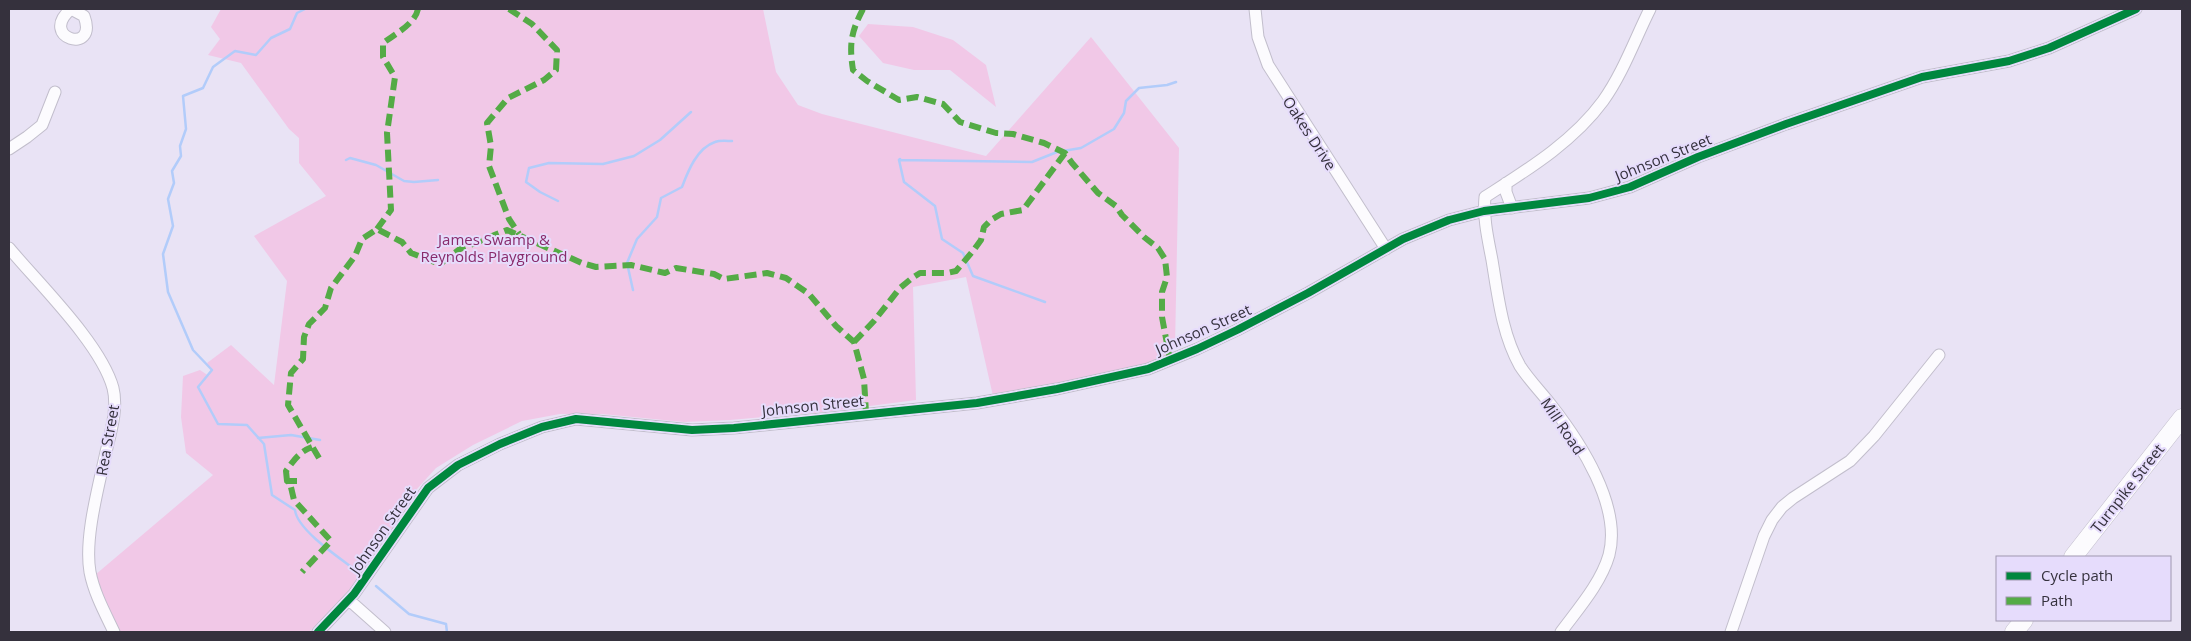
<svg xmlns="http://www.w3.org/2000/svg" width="2191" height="641" viewBox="0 0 2191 641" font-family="'Open Sans',sans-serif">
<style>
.green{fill:#f1c8e7}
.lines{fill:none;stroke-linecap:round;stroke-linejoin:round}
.stream{stroke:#b2ccfa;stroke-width:2.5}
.minor-casing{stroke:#c2becc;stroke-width:13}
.highway-casing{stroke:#c2becc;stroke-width:19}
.minor{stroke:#fcfbfe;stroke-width:11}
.highway{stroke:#fcfbfe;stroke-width:18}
.quiet{stroke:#54ab46;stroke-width:6;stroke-dasharray:12 6;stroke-linecap:butt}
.cycleway-casing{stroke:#e6dcfc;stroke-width:11}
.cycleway{stroke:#00873e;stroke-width:8}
.labels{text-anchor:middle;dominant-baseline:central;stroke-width:4;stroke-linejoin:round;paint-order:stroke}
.street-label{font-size:15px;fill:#35313d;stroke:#e6dcfc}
.park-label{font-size:15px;fill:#892b6c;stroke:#e6dcfc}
</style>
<rect width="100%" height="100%" fill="#e9e3f5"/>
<path class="green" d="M221,9H763L776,72L798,105L822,114L986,156L1091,37L1179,148L1175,347L1166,359L1145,368L993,396L966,277L913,287L916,400L824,412L730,420L684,422L602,414H560L522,421L473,445L436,468L417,489L352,590L309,632H118L95,575L213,475L186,453L181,417L183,376L200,370L209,376L211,369L207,363L231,345L274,385L287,281L254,236L326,196L299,163V138L289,129L241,63L208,55L220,39L211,27Z
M868,24L913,27L953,40L986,65L996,107L950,70H914L883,63L859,36Z"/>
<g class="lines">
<path class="stream" d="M305,9L297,13L290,29L271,38L256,55L235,51L213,67L203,88L183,96L186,129L180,146L181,156L172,171L174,183L168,199L173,226L163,254L168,292L193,350L212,370L198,387L218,424L247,425L264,444L272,495L295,510C297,530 341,559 357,571
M900,159L899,160L1032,162L1057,152L1081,148L1114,129L1124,113L1126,101L1139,88L1167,85L1176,82
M346,160L350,158L376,165L404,181L414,182L438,180
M899,160L904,182L935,206L942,239L963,253L973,276L1045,302
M558,201L540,192L526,182L529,168L549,163L603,164L634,156L660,140L691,112
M633,290L627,263L637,239L657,217L661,198L682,187C688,171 697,148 715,142C720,140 727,141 732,141
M258,438L291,435L320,440
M376,586L409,614L446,624L447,632"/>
<g class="minor-casing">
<path id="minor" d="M71,9L84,16C99,56 37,38 71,9Z
M1255,9L1258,37L1268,65L1386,249
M9,149L27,137L42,125L55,92
M1506,183V192L1512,208
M9,248C39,284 101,344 113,388C118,408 111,431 106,452C99,485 84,538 90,572C94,593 105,613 114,632
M349,600L385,632
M318,632L354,594L428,488L458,465L500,444L542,427L576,419L692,430L734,428L977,403L1057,389L1148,369L1197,349L1237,330L1308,293L1403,239L1449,220L1484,211L1589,198L1630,187L1698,157L1786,124L1922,77L2009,61L2049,48L2136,9
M1561,632C1578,609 1601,583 1609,555C1622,506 1580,442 1551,405C1541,392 1529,380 1520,366C1502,334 1498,296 1492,260C1488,239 1483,218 1485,197C1527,170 1573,142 1603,101C1623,73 1635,39 1650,9
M1731,632L1764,536L1772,520L1782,507L1793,498L1850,461L1874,436L1939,355"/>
</g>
<g class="highway-casing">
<path id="highway" d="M2073,557L2182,418
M2014,632L2024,620"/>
</g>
<use href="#minor" class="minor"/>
<use href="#highway" class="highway"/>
<path class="quiet" d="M509,9L532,24L557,50L556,70L544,80L508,98L487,123L491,146L489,166L509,219L519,234
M863,9C851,32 849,44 853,70L867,81L899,100L917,97L943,104L960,122L996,133L1013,134L1044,143L1065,153L1072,163L1098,193L1116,206L1122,215L1144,237L1158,248L1165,259L1167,277L1162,292V317L1170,360
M377,229L391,210L387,133L395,77L383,57V43C395,34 415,24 418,9
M854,342L874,321L900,288L912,278L920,273H947L956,271L973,251L981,240L984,227L991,220L1001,214L1023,210L1065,153
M319,458L288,405L291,373L303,359L304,337L309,324L325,308L331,288L355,256L362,239L377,229L402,242L411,253L440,264L460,249L507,230L582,263L596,267L631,265L665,273L676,268L714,274L724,279L767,273L786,278L809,294L836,326L854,342L864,379L866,413
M287,481L286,471C294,460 299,452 312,447
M297,481H287L290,483L294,500L331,541L302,572"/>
<g class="cycleway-casing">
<path id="cycleway" d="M318,632L354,594L428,488L458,465L500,444L542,427L576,419L692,430L734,428L977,403L1057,389L1148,369L1197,349L1237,330L1308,293L1403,239L1449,220L1484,211L1589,198L1630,187L1698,157L1786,124L1922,77L2009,61L2049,48L2136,9"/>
</g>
<use href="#cycleway" class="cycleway"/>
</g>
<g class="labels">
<g class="street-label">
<text transform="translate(1310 133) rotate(57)">Oakes Drive</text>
<text transform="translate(1663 157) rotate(-22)">Johnson Street</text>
<text transform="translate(1203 329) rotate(-24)">Johnson Street</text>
<text transform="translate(813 405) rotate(-6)">Johnson Street</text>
<text transform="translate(1563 426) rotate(56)">Mill Road</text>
<text transform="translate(107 440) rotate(-80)">Rea Street</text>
<text transform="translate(2127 488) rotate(-52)">Turnpike Street</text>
<text transform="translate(382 530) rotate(-55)">Johnson Street</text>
</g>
<g class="park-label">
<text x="494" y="239">James Swamp &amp;<tspan x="494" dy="17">Reynolds Playground</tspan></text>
</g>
</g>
<rect width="2191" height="641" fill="none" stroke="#35313d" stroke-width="20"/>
<rect x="1996" y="556" width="175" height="65" fill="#e6dcfc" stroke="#9f98b0"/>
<rect x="2006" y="572" width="25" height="8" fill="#00873e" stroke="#9f98b0"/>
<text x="2041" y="581" font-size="15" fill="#35313d">Cycle path</text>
<rect x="2006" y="597" width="25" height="8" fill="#54ab46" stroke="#9f98b0"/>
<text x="2041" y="606" font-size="15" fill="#35313d">Path</text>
</svg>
